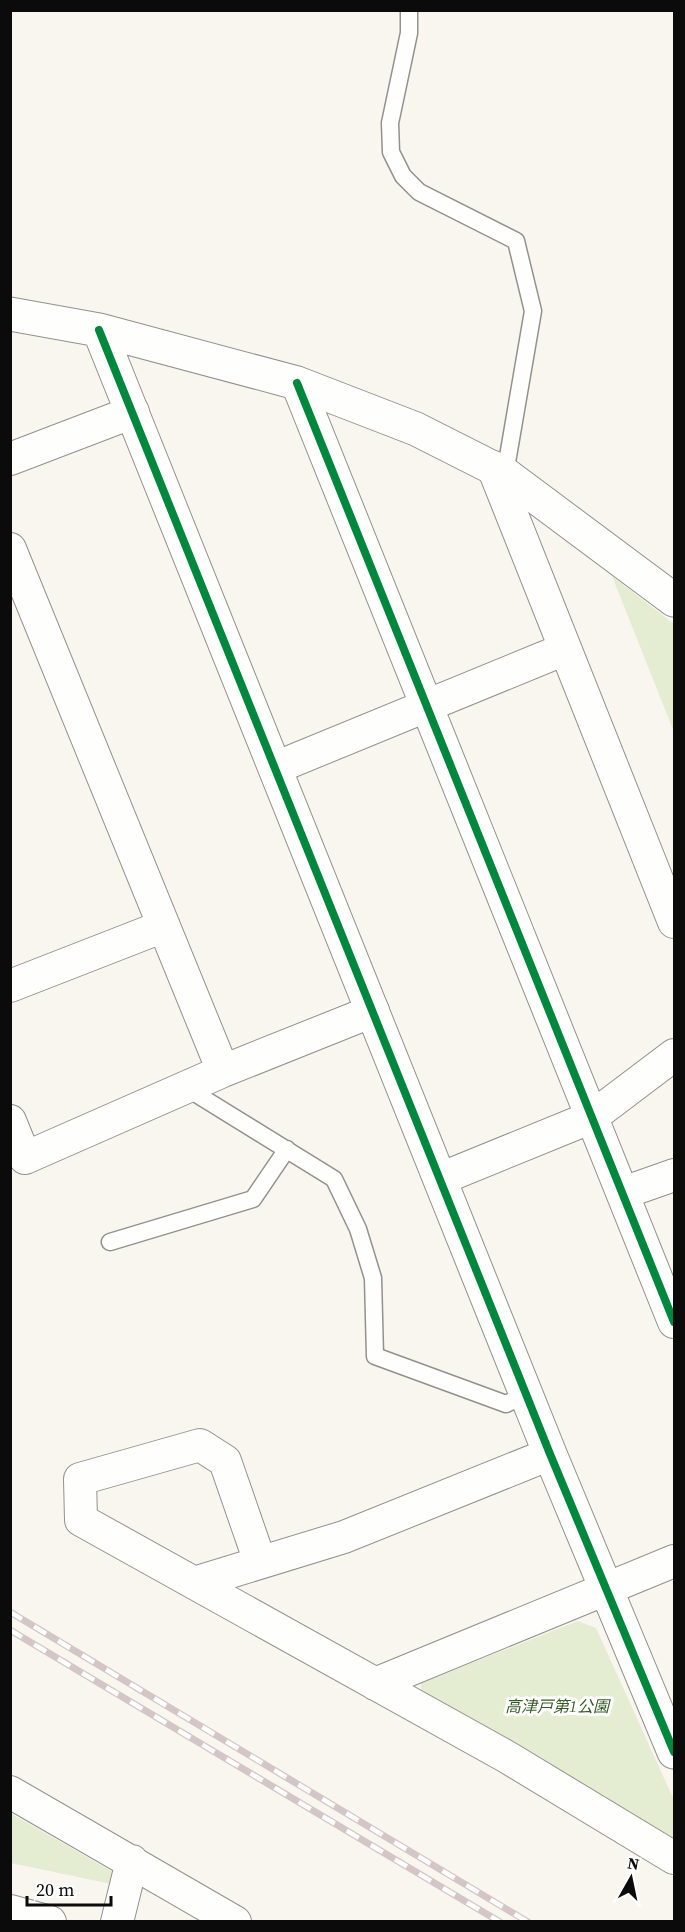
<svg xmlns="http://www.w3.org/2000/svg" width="685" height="1932" viewBox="0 0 685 1932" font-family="'Source Serif 4','Noto Sans JP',serif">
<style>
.green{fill:#e4ecd1}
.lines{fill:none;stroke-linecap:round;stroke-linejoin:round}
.service-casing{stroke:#92918e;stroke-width:19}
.minor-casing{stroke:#92918e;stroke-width:34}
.tertiary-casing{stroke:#92918e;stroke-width:35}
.service{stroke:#fefefd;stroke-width:16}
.minor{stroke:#fefefd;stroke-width:32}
.tertiary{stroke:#fefefd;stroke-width:33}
.rail-casing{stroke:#d4c6c7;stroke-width:7}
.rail{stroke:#fff;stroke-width:4.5;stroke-dasharray:14;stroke-linecap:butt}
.cycleway-casing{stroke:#fff;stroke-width:11}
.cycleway{stroke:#00873e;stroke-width:8}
.labels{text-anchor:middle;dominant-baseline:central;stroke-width:6;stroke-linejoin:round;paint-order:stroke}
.park-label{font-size:16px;font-style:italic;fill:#345b23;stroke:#fff}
</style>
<rect width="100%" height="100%" fill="#f9f6ef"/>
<path class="green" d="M612,576L674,624V732Z
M578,1621L596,1628L674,1800V1856L422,1706L421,1683Z
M10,1813L113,1872L111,1884L11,1863Z"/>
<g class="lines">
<g class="service-casing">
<path id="service" d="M409,10V33L390,123L391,152L403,176L419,192L516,241L533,311L505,474
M185,1087L334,1179L358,1229L373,1278L375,1356L506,1404L526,1394
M110,1242L253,1199L287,1149"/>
</g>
<g class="minor-casing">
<path id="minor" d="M297,383L674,1322
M10,459L133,412
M493,467L674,922
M10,549L223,1071
M275,768L565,649
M10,986L164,926
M10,1121L25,1158L223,1071L373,1011
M440,1179L592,1117L674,1055
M623,1193L674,1175
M260,1562L225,1461L200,1445L80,1479L81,1520L507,1757L674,1858
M194,1583L344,1537L550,1454
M375,1684L674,1561
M10,1792L235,1922
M10,1911L50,1922
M117,1922L132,1861"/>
</g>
<g class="tertiary-casing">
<path id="tertiary" d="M10,314L99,330L297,383L416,429L505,474L674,600
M99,330L550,1454L674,1752"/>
</g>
<use href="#service" class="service"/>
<use href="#minor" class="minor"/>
<use href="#tertiary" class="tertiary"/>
<g class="rail-casing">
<path id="rail" d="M10,1612L528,1922
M10,1630L500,1922"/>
</g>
<use href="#rail" class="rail"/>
<g class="cycleway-casing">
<path id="cycleway" d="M99,330L550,1454L674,1752
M297,383L674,1322"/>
</g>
<use href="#cycleway" class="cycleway"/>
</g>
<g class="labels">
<g class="park-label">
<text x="557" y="1706">高津戸第1公園</text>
</g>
</g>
<rect width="685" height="1932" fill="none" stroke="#0b0b0b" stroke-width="24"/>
<g transform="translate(631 1878) rotate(9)" stroke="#ffffff" stroke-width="4.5" paint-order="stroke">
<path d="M0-4.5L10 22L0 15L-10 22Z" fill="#0b0b0b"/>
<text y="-9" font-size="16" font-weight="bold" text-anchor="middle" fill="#0b0b0b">N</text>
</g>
<path d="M27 1896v9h84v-9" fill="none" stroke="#0b0b0b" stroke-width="3"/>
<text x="36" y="1896" font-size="18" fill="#0b0b0b" stroke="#ffffff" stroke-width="4.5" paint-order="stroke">20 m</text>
</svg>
